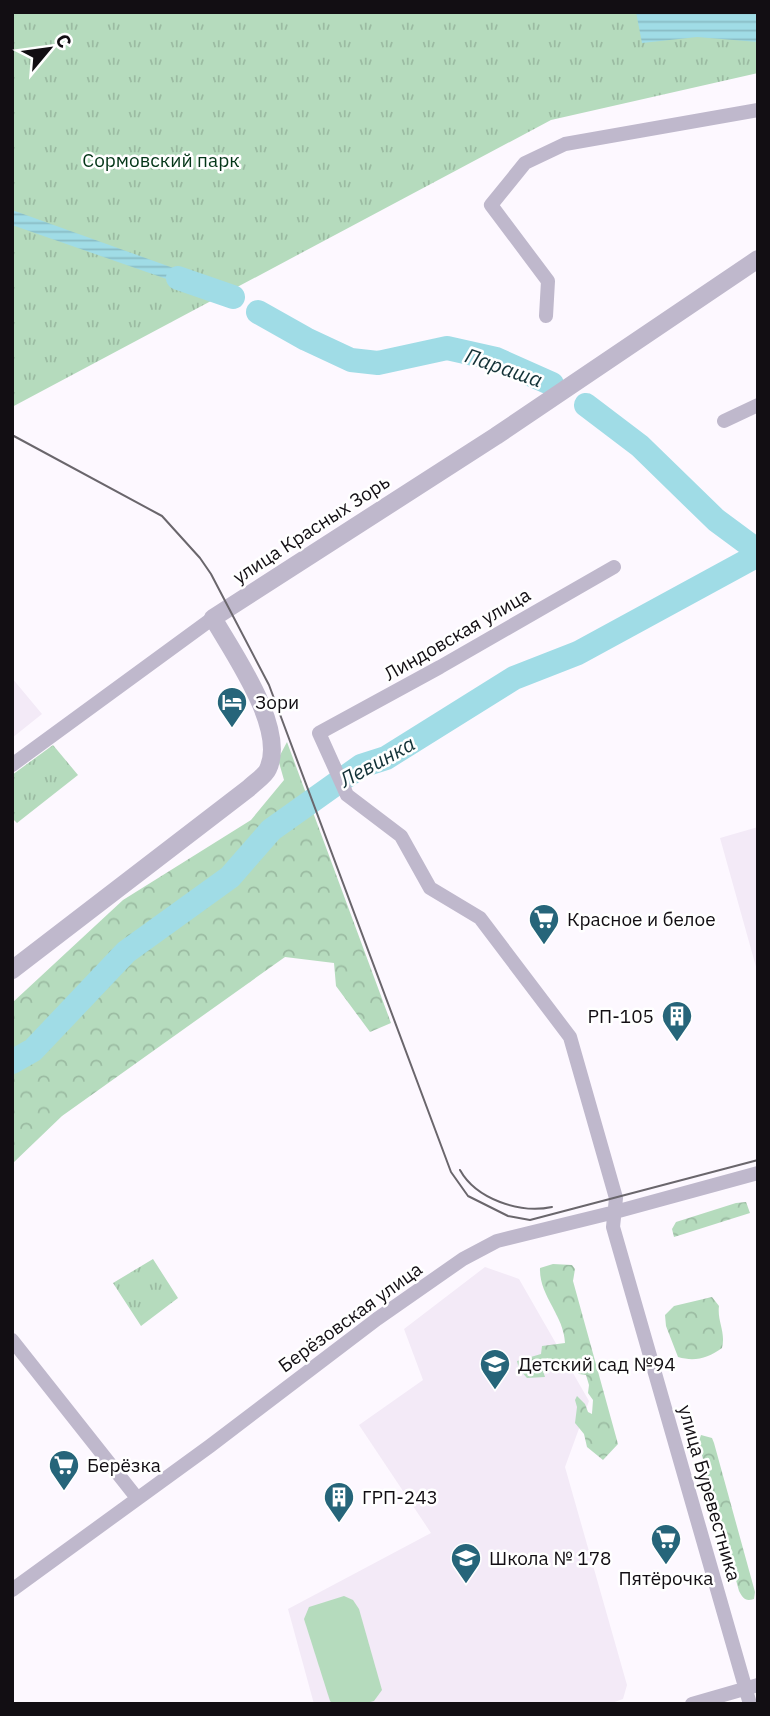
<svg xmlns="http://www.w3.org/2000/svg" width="770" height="1716" viewBox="0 0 770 1716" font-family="'IBM Plex Sans',sans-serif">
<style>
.built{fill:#f3eaf7}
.grass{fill:#b5dbbd}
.forest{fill:url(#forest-crowns)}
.park{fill:url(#park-tufts)}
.water{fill:url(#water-rules)}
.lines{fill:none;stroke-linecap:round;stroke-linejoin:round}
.river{stroke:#a0dce6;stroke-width:24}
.minor{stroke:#bfb8cc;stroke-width:14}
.tertiary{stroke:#bfb8cc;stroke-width:18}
.tram{stroke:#6a666c;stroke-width:2}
.labels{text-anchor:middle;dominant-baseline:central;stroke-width:5;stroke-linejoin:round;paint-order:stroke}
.park-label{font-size:19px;fill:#043618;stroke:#fff}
.street-label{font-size:19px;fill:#120e13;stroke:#fff}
.poi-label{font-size:19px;fill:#120e13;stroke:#fff;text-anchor:start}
.water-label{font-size:21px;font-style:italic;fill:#133237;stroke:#fff}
</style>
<defs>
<pattern id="forest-crowns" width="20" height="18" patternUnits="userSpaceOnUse" patternTransform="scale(1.75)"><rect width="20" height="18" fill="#b5dbbd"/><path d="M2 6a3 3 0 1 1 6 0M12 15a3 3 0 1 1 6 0" fill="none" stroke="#9bbba2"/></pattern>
<pattern id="park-tufts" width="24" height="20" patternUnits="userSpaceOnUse" patternTransform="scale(1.75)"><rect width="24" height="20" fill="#b5dbbd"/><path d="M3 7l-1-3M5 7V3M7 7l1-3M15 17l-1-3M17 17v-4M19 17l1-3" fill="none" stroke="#9bbba2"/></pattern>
<pattern id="water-rules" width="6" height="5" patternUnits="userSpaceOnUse" patternTransform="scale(1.75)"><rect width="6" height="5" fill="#a0dce6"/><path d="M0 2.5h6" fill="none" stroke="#89bcc4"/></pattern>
</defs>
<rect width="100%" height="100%" fill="#fdf8ff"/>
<path class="built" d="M12,678L42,714L12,738Z
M758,827V974L720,838Z
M485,1267L519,1279L589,1401L565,1467L627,1685L623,1699L609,1704H314L288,1609L431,1533L359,1425L423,1380L404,1329Z"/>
<path class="grass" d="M344,1596L353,1600L359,1609L382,1690L374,1701L363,1704H333L330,1701L304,1619L309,1607Z"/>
<path class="forest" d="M287,742L391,1023L370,1032L336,986L334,963L285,957L62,1116L12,1164V1003L123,900L251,820L284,780L278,759Z
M746,1202L750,1213L674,1237L672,1229L676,1222L736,1203Z
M553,1264L572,1265L575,1269L573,1281L618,1444L603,1460L587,1447L584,1434L575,1423L577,1407L575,1400L577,1396L585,1404L588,1412L592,1414L593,1400L588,1393L589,1385L586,1375L579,1374L568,1364L558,1365L547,1358L542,1368L545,1377L527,1378L519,1369L517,1361L541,1354L542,1346L565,1343C564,1315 539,1296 540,1268Z
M712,1297L719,1306C717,1321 726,1332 722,1348C708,1358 695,1362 678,1357L666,1326L665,1315L674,1306Z
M701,1435L712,1438L714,1443L755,1592L754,1599C745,1602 743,1598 739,1591L700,1448L699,1441Z"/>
<path class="park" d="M12,12H758V73L551,120L12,407Z
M53,745L78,775L17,823L12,818V775Z
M153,1259L178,1298L141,1326L113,1283Z"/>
<path class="water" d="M636,12H758V42L697,37L642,43Z
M12,210L215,283L201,291L12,225Z"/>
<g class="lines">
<path class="river" d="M178,278L233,297
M258,312L306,339L351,360L378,363L447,348L496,359L552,384
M586,405L640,446L716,520L758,551
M12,1062L33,1050L126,952L230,877L271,830L361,766L386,758L514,678L578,653L758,555"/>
<path class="minor" d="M546,316L548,281L491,205L525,163L565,144L758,110
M724,421L758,405
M614,567L440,667L319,733L347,795L401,836L430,888L480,918L570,1037L616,1198L613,1227L750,1704
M12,765L213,618
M12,1340L137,1498
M12,1590L210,1446L377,1319L463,1259L497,1241L615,1212L758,1173
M692,1704L758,1685"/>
<path class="tertiary" d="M12,970L249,788C255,782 265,776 268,769C287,729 233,653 213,618L496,436L758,259"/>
<path class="tram" d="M12,435L162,516L200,558L211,574L269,685L451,1172L468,1196L508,1216L530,1220L758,1160
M460,1170C476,1199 520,1214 552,1207"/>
</g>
<defs>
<g id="hotel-pin" transform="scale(1.575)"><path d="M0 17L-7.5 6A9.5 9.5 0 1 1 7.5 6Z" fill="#26657a" stroke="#fff"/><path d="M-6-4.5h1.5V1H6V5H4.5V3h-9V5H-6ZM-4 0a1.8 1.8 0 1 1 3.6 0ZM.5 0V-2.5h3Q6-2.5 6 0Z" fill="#fff"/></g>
<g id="supermarket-pin" transform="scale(1.575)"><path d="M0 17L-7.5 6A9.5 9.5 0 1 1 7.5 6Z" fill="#26657a" stroke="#fff"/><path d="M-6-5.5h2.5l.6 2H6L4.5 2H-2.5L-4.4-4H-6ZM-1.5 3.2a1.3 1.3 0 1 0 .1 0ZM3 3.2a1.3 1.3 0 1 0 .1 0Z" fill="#fff"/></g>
<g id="building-pin" transform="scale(1.575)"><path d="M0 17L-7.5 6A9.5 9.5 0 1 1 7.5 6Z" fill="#26657a" stroke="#fff"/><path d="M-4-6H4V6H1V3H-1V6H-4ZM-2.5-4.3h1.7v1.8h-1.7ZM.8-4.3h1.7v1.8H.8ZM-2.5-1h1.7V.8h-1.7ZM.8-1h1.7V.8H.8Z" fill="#fff"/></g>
<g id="school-pin" transform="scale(1.575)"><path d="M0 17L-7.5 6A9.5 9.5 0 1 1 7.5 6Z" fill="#26657a" stroke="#fff"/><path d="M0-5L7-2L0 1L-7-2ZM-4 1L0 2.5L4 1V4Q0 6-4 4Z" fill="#fff"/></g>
</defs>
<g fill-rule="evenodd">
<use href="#hotel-pin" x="232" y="702"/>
<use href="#supermarket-pin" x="544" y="919"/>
<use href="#building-pin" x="677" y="1016"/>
<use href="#school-pin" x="495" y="1364"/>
<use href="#supermarket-pin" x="64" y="1465"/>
<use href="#building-pin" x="339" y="1497"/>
<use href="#supermarket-pin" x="666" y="1539"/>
<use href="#school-pin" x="466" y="1558"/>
</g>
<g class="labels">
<g class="park-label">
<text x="161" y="160">Сормовский парк</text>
</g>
<g class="street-label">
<text transform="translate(311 529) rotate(-33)">улица Красных Зорь</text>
<text transform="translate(457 634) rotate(-30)">Линдовская улица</text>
<text transform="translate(350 1317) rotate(-36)">Берёзовская улица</text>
<text transform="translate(710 1493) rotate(74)">улица Буревестника</text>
</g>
<g class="poi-label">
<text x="255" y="702">Зори</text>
<text x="567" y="919">Красное и белое</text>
<text x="654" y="1016" text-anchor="end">РП-105</text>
<text x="518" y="1364">Детский сад №94</text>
<text x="87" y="1465">Берёзка</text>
<text x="362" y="1497">ГРП-243</text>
<text x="489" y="1558">Школа № 178</text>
<text x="666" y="1578" text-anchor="middle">Пятёрочка</text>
</g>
<g class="water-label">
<text transform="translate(504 367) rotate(19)">Параша</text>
<text transform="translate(377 761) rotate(-29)">Левинка</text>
</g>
</g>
<rect width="770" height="1716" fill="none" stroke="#120e13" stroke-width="28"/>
<g transform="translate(49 49) rotate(61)" stroke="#ffffff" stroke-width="5" paint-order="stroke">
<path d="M0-5L12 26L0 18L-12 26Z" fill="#120e13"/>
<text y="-10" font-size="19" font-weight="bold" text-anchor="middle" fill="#120e13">С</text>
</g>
</svg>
